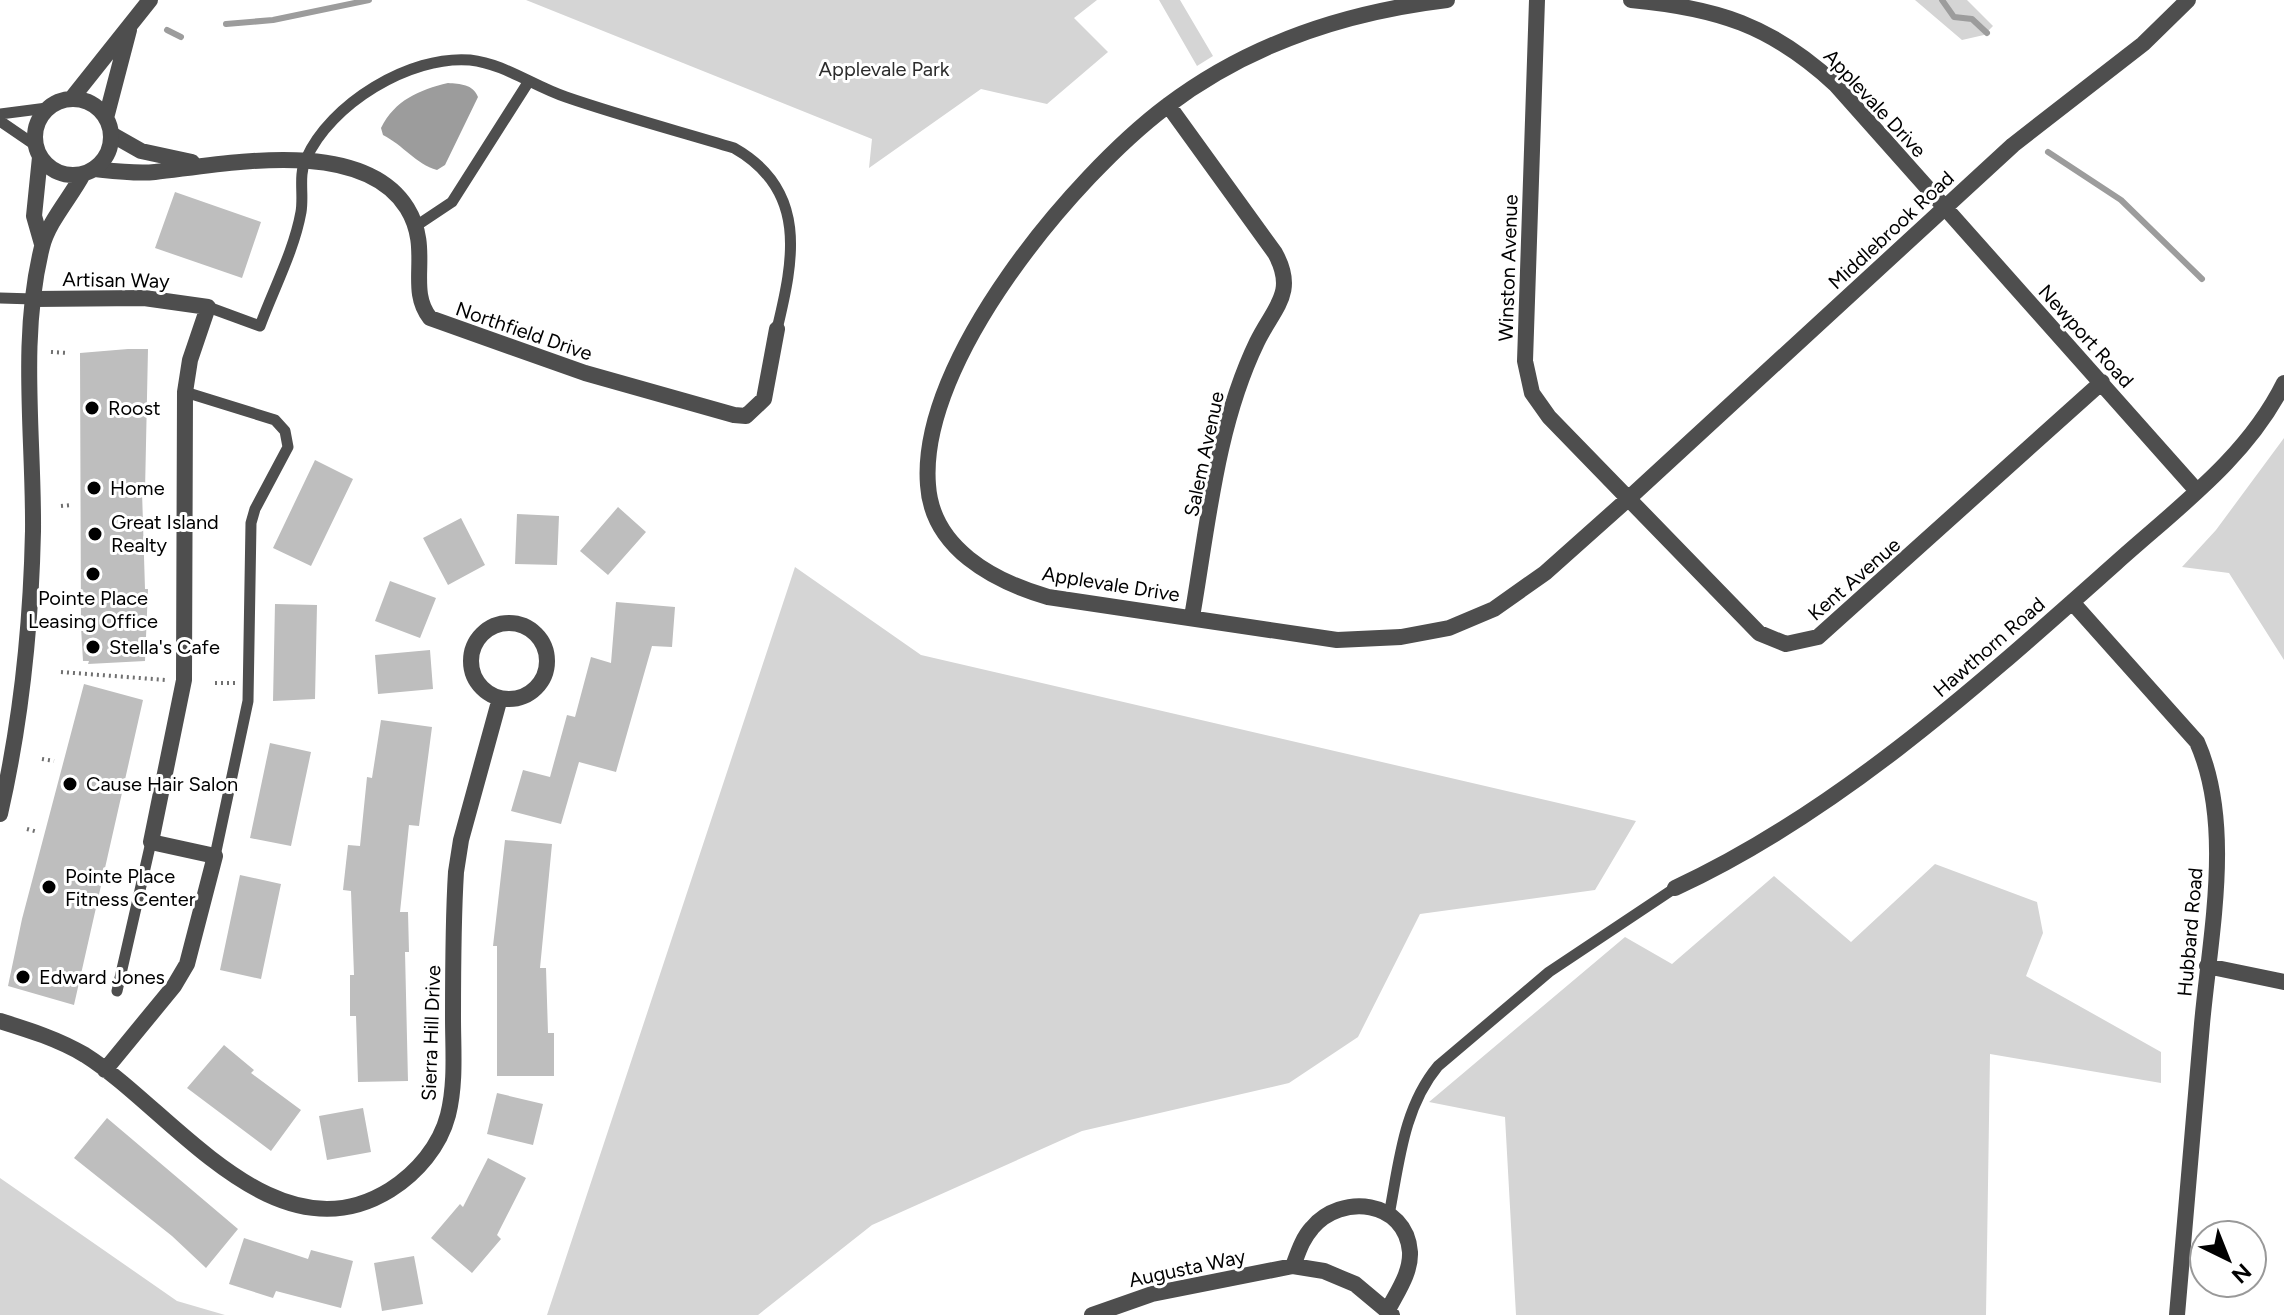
<svg xmlns="http://www.w3.org/2000/svg" width="2284" height="1315" viewBox="0 0 2284 1315" font-family="Figtree,sans-serif">
<style>
.green{fill:#d5d5d5}
.water{fill:#9c9c9c}
.lines{fill:none;stroke-linecap:round;stroke-linejoin:round}
.stream{stroke:#9c9c9c;stroke-width:6}
.building{fill:#bebebe}
.path{stroke:#707070;stroke-width:4;stroke-dasharray:2 4;stroke-linecap:butt}
.service{stroke:#4e4e4e;stroke-width:11}
.minor{stroke:#4e4e4e;stroke-width:16}
.tertiary{stroke:#4e4e4e;stroke-width:16}
.poi-dot{fill:#000;stroke:#fff;stroke-width:3}
.labels{text-anchor:middle;dominant-baseline:central;stroke-width:6;stroke-linejoin:round;paint-order:stroke}
.park-label{font-size:20px;fill:#2c2c2c;stroke:#fff}
.street-label{font-size:20px;fill:#000;stroke:#fff}
.poi-label{font-size:20px;fill:#000;stroke:#fff;text-anchor:start}
</style>
<rect width="100%" height="100%" fill="#fff"/>
<path class="green" d="M526,0H1097L1074,18L1108,52L1047,104L981,89L869,168L872,139Z
M1159,0H1180L1213,56L1197,66Z
M1915,0H1967L1993,26L1984,35L1962,40Z
M2284,438V660L2229,573L2182,567L2216,530Z
M795,567L921,655L1636,821L1595,890L1420,914L1358,1037L1289,1083L1082,1131L872,1225L758,1315H547Z
M1935,864L2037,902L2043,933L2026,976L2161,1052V1083L1990,1054L1986,1315H1516L1505,1117L1429,1102L1625,937L1672,964L1774,876L1851,942Z
M0,1178L177,1301L225,1315H0Z"/>
<path class="water" d="M448,83C460,84 473,84 478,97L445,165L437,170C416,164 403,145 383,135L381,128C395,100 419,90 448,83Z"/>
<g class="lines">
<path class="stream" d="M1942,0L1954,17L1972,19L1987,33
M226,24L273,20L369,0
M167,30L181,37
M2048,152L2121,200L2202,279"/>
</g>
<path class="building" d="M175,192L261,222L242,278L155,248Z
M128,349H148L145,491H142L145,589H148L145,661L88,664L89,661H83L81,627L80,353Z
M315,460L353,479L311,566L273,548Z
M618,507L646,532L608,575L580,551Z
M517,514L559,516L557,565L515,564Z
M461,518L485,565L448,585L423,538Z
M390,581L436,598L420,638L375,621Z
M616,602L675,607L672,647L652,646L616,772L579,762L561,824L511,811L523,770L550,777L567,715L575,717L591,657L611,663Z
M275,604L317,605L315,699L273,701Z
M430,650L433,689L378,694L375,655Z
M84,684L143,700L74,1005L8,986L22,919Z
M381,720L432,727L419,826L409,825L400,912H408L409,952H405L408,1081L358,1082L356,1016H350V975H354L351,891L343,890L348,845L360,846L367,777L372,778Z
M270,743L311,752L291,846L250,838Z
M505,840L552,844L540,968H546L548,1033H554V1076H497V946H493Z
M240,875L281,884L261,979L220,970Z
M224,1045L254,1070L251,1073L301,1110L271,1151L187,1088Z
M497,1093L543,1104L533,1145L487,1134Z
M363,1108L371,1152L327,1160L319,1116Z
M107,1118L238,1229L206,1268L172,1236L74,1158Z
M488,1158L526,1178L497,1235L501,1239L472,1273L431,1238L460,1204L463,1207Z
M244,1238L308,1259L311,1250L353,1261L341,1308L276,1291L273,1298L229,1284Z
M414,1256L423,1304L382,1311L374,1263Z"/>
<g class="lines">
<path class="path" d="M51,352L69,353
M61,506L72,505
M61,672L166,680
M215,683H236
M42,759L54,761
M27,829L38,832"/>
<path class="service" d="M0,114L47,108
M0,121L35,145
M416,226L452,202L529,81
M0,298L34,299
M208,307L260,326C273,290 294,251 301,212C304,195 298,175 306,159C330,104 410,55 470,60C505,64 533,86 566,97C621,116 678,131 734,148C808,190 794,259 777,329
M185,392L275,420L285,431L288,447L255,509L251,523L248,701L215,856
M117,991L151,842
M1389,1215C1399,1164 1403,1108 1438,1066L1549,972L1675,888"/>
<path class="minor" d="M1447,0C1346,12 1249,44 1167,106C1074,176 918,361 928,485C932,548 993,581 1048,597L1337,640L1401,637L1449,628L1494,609L1545,573L1628,499L2013,145L2143,44L2188,0
M1537,0L1525,361L1532,393L1549,417L1759,633L1786,644L1818,637L2102,382
M1631,0C1717,8 1771,25 1835,84L2197,491
M1168,105L1275,253C1297,293 1274,307 1257,342C1216,427 1208,525 1192,617
M111,134L141,151L192,162
M94,169C113,171 135,174 155,172C226,164 362,136 407,208C433,250 406,288 430,318L585,373L734,415L746,416L764,399L777,329
M34,299L144,298L208,307L190,360L185,392L184,680L151,842L215,856L187,964L174,986L105,1070
M2072,602L2197,742C2234,825 2210,935 2202,1024C2194,1121 2185,1218 2177,1315
M471 661a38 38 0 1 1 76 0a38 38 0 1 1-76 0Z
M1675,888C1839,812 1982,682 2116,563C2177,508 2247,458 2284,383
M2207,966L2284,982
M0,1021C29,1030 58,1039 85,1055C172,1110 274,1262 390,1190C417,1173 440,1146 448,1115C456,1083 453,1050 453,1018C453,969 453,920 456,872L461,840L500,698
M1293,1266C1298,1253 1302,1239 1312,1228C1341,1193 1406,1200 1410,1252C1411,1273 1397,1292 1388,1310
M1092,1315L1152,1294L1293,1266L1324,1271L1355,1284L1392,1315"/>
<path class="tertiary" d="M72,98L150,0
M35 137a38 38 0 1 1 76 0a38 38 0 1 1-76 0Z
M106,118L129,30
M40,157L34,216L42,244
M0,814C21,722 31,625 33,531C34,438 19,339 42,247C48,222 71,197 83,174"/>
</g>
<g class="poi-dot">
<circle cx="92" cy="408" r="8"/>
<circle cx="94" cy="488" r="8"/>
<circle cx="95" cy="534" r="8"/>
<circle cx="93" cy="574" r="8"/>
<circle cx="93" cy="647" r="8"/>
<circle cx="70" cy="784" r="8"/>
<circle cx="49" cy="887" r="8"/>
<circle cx="23" cy="977" r="8"/>
</g>
<g class="labels">
<g class="park-label">
<text x="884" y="69">Applevale Park</text>
</g>
<g class="street-label">
<text transform="translate(1875 103) rotate(47)">Applevale Drive</text>
<text transform="translate(1891 230) rotate(-43)">Middlebrook Road</text>
<text transform="translate(1508 268) rotate(-88)">Winston Avenue</text>
<text transform="translate(116 280) rotate(1)">Artisan Way</text>
<text transform="translate(524 331) rotate(19)">Northfield Drive</text>
<text transform="translate(2086 336) rotate(48)">Newport Road</text>
<text transform="translate(1204 454) rotate(-78)">Salem Avenue</text>
<text transform="translate(1854 579) rotate(-41)">Kent Avenue</text>
<text transform="translate(1111 584) rotate(9)">Applevale Drive</text>
<text transform="translate(1989 647) rotate(-41)">Hawthorn Road</text>
<text transform="translate(2190 932) rotate(-85)">Hubbard Road</text>
<text transform="translate(431 1033) rotate(-88)">Sierra Hill Drive</text>
<text transform="translate(1187 1268) rotate(-12)">Augusta Way</text>
</g>
<g class="poi-label">
<text x="108" y="408">Roost</text>
<text x="110" y="488">Home</text>
<text x="111" y="522">Great Island<tspan x="111" dy="23">Realty</tspan></text>
<text x="93" y="598" text-anchor="middle">Pointe Place<tspan x="93" dy="23">Leasing Office</tspan></text>
<text x="109" y="647">Stella's Cafe</text>
<text x="86" y="784">Cause Hair Salon</text>
<text x="65" y="876">Pointe Place<tspan x="65" dy="23">Fitness Center</tspan></text>
<text x="39" y="977">Edward Jones</text>
</g>
</g>
<g transform="translate(2228 1259) rotate(137)"><circle r="38" fill="#ffffff" stroke="#999999" stroke-width="2"/>
<path d="M0-6L14 30L0 20L-14 30Z" fill="#000000"/>
<text y="-12" font-size="22" font-weight="bold" text-anchor="middle" fill="#000000">N</text>
</g>
</svg>
